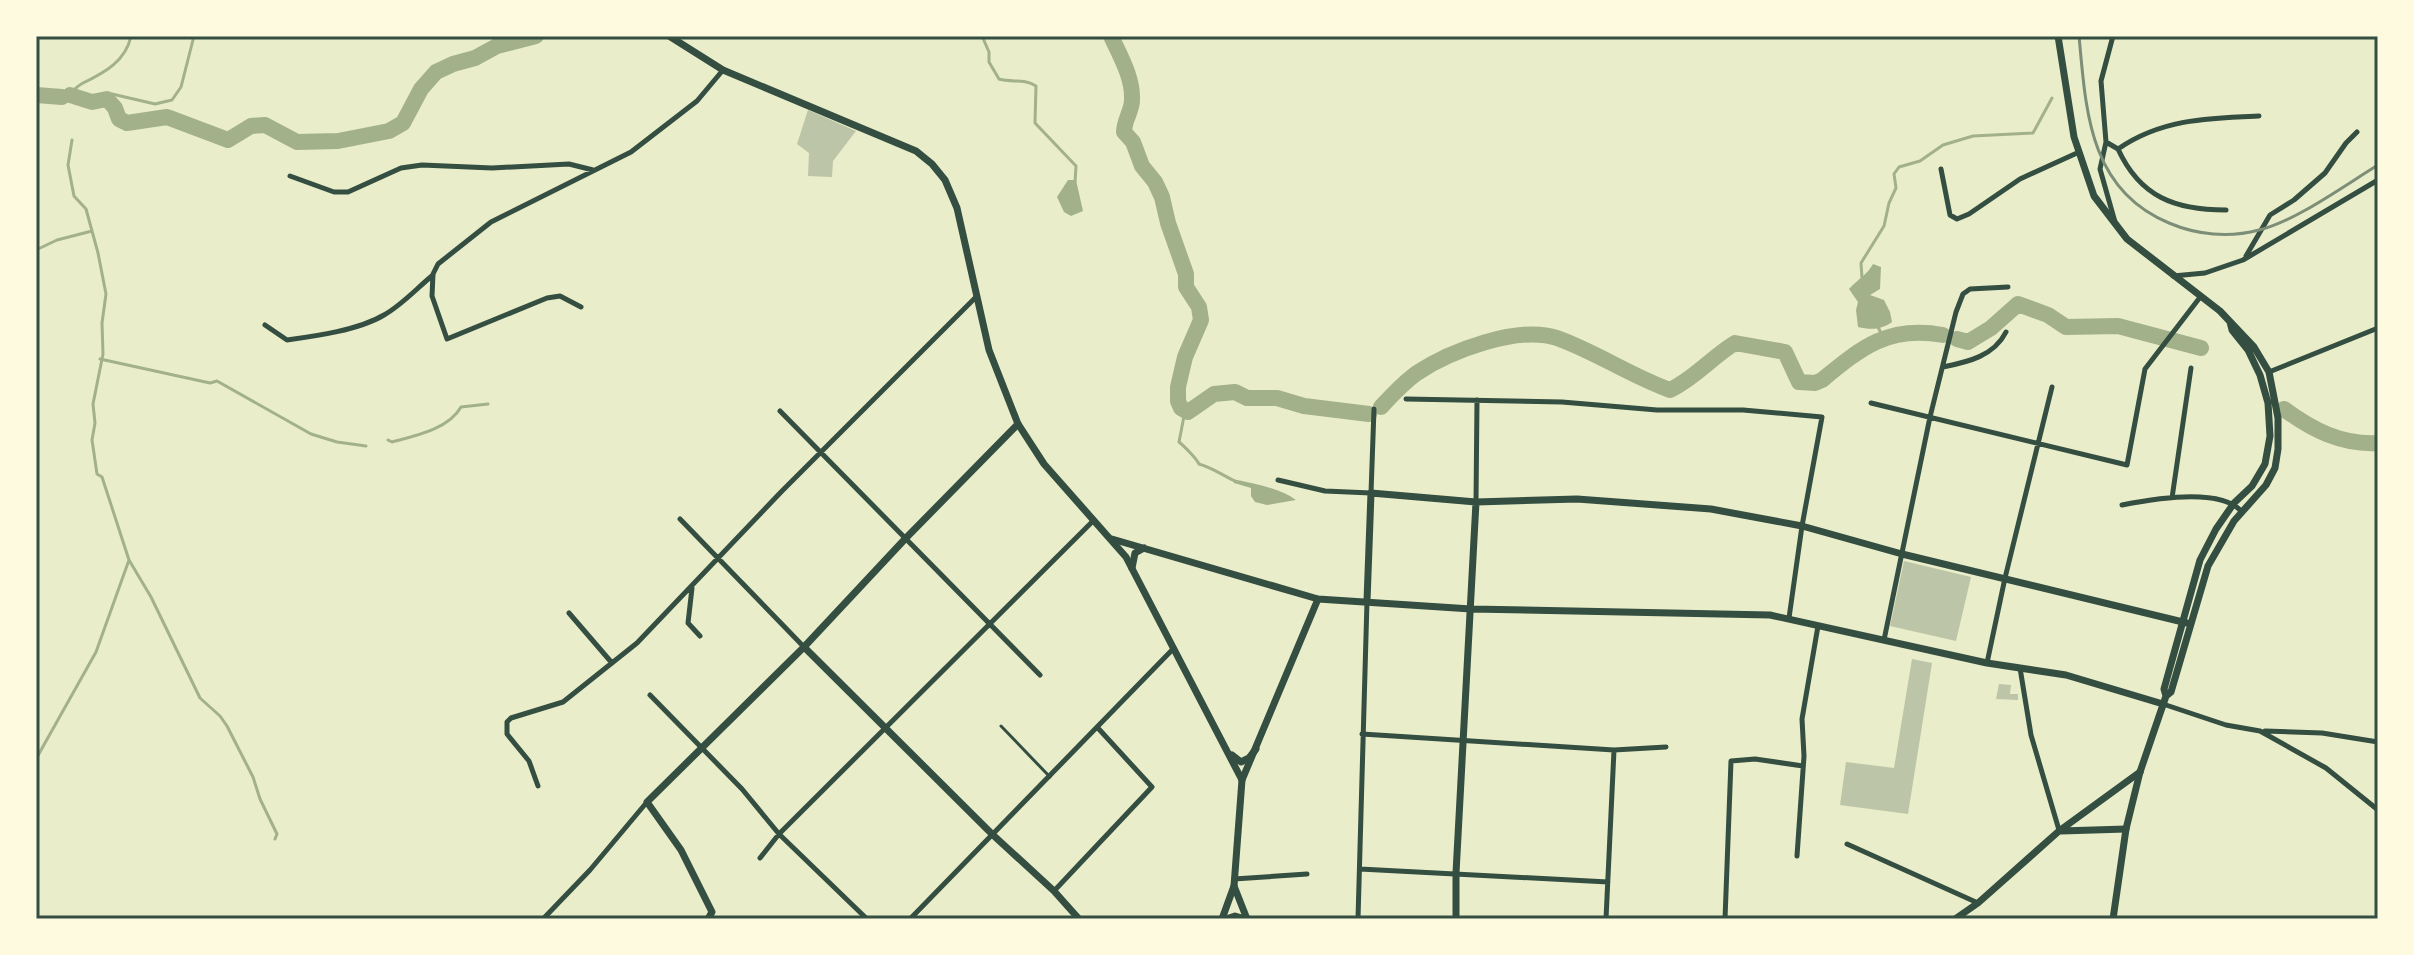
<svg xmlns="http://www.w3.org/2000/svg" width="2414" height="955" viewBox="0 0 2414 955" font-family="Raleway,sans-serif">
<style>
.water{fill:#a3b18a}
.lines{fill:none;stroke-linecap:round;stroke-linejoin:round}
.stream{stroke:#a3b18a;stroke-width:3}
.river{stroke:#a3b18a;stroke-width:16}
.building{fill:#bcc5a7}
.service{stroke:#344e41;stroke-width:3}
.minor{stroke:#344e41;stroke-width:5}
.tertiary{stroke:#344e41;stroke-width:7}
.secondary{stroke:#344e41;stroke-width:7}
.rail{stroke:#7c8e77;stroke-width:3}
.neatline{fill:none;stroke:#344e41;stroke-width:3}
</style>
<rect width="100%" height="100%" fill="#e9edc9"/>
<path class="water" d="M1068,180H1076L1083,211L1071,216L1064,212L1057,197Z
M1873,264L1881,267L1880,289L1870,295L1884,300L1890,312L1892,322C1881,330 1870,330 1858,327L1856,310L1858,302L1849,289C1858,279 1867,275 1873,264Z
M1232,479C1252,483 1280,488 1296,500L1267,505L1255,502L1251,496V488L1234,483Z"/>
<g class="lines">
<path class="stream" d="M982,36L989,52V62L999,79C1012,83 1024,78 1036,86L1035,123L1076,166L1075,182
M62,97C72,94 75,87 83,83C104,73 126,61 131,36
M107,99L112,94L155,104L172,100L181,87L194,36
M72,140L68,165L74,196L86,209L98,253L106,294L102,323L103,354L93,404L95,423L92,440L97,474L102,477L129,560L151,597L200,698L220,716L227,726L253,777L260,799L277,834L275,839
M36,250L57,240L92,231
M1862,278L1861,263L1884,226L1889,203L1896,188L1894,174L1899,167L1920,161L1943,145L1973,136L2033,133L2052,98
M1878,327L1883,337
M100,359L210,383L217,381L311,434L337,442L366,446
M1185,411L1179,442C1184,446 1196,458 1199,464C1213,468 1222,475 1235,481
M388,440L392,442C415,436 449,429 461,407L488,404
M36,759L96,652L129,560"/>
<path class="river" d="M1111,36C1120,56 1133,77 1132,100C1132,111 1124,120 1124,132L1133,142L1142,166L1155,182L1162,197L1168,223L1186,274V287L1199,307L1201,320L1185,357L1178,387V401L1181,408L1188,412L1214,394L1235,392L1247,398H1277L1304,406L1369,414
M36,95L62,97
M70,95L92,102L107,99L115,108L119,119L127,123L167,117L228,140L251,126L265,125L297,142L338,141L389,131L403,123L421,89L436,72L453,64L475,58L497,46L536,36
M1957,339L1968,342L1991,328L2018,304L2048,315L2066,327L2118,326L2201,348
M1381,407C1392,395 1403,383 1417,373C1450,351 1518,325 1557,338C1596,352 1631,376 1670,390C1695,378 1712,357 1735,343L1785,352L1799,382L1815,383L1822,380C1862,347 1889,325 1943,335
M2284,409C2312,430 2342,445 2378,443"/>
</g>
<path class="building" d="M808,110L856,131L833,161L832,177L808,176L809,153L797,144Z
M1904,561L1971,577L1956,641L1890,626Z
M1912,659L1932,663L1908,814L1840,805L1846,762L1894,768Z
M1999,684L2011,685L2010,694H2018V700L1996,699Z"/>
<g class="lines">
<path class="service" d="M1001,726L1050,777"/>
<path class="minor" d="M2113,36L2101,81L2106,142L2100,169L2115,222
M2106,142L2118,149C2161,119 2208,118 2259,116
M2118,149C2140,197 2175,210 2226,210
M1941,169L1950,215L1957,219L1969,214L2020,179L2077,153
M290,176L334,192H348L401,168L422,165L492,168L569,164L593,170
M2246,256L2270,215L2294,200L2325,173L2346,143L2357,132
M2173,276L2205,273L2243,260L2378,180
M581,307L560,296L547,298L447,339L432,296L433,274L438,264L491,222L631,152L697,101L723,70
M265,325L287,340C316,336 359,330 384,315C402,305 417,288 433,275
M1943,367C1968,362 1994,356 2006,332
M2269,372L2378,328
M1406,399L1562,402L1657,410H1743L1822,417L1802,526L1789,618
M1871,403L2127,465L2145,369L2201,296
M780,411L1040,675
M1278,480L1325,491L1371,493L1374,409
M2172,498L2191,368
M1476,502L1477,400
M2122,505C2152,499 2219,487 2241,511
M680,519L804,647
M692,588L688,623L700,636
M569,613L612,663
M1884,640L1930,417L1956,312L1963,294L1970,289L2008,287
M1987,663L2005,578L2052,387
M2020,668L2031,735L2059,830
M650,695L742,789L779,834L867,919
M2163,704L2226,725L2260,731L2326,768L2378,810
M2265,731L2322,733L2378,742
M1362,734L1614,750L1666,747
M538,786L529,761L507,734V722L511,718L563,702L637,643L782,491L976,297
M1847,844L1978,903
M1797,856L1804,756L1802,719L1818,626
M760,858L779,834L1093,521
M1360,869L1608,882
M1234,879L1307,874
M1054,891L1152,787L1097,727
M543,919L590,870L647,802
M910,919L1174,648
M1358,919L1367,601
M1606,919L1614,750
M1725,919L1731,761L1755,759L1803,766"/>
<path class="tertiary" d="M1112,539L1318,599L1471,609L1770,615L1987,663L2066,675L2163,704
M1132,568L1135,553L1144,548
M1367,601L1371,493L1476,502L1577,499L1711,509L1802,526L1902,554L2187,623
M804,647L993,835L1054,891L1079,919
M1242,780L1318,599
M2061,831L2126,829
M708,919L712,912L681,850L647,802L804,647L905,539L1018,424
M1222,919L1234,886
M1226,919L1235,916L1245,919
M1456,919V873L1476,502
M1955,919L1978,903L2059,831L2140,772"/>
<path class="secondary" d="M669,36L723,70L916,151L932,164L945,180L957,208L989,350L1018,424L1044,464L1126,557L1242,780L1234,886L1247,919
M2058,36L2074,137L2094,196L2127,239L2220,311L2254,347L2269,372L2278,418V449L2275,468L2266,485L2234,521L2208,566L2171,692L2166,696L2140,772L2126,829L2113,919
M2166,696L2164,689L2200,560L2216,529L2234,503L2252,486L2265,464L2270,436L2268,403L2260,375L2248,350L2232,330L2230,322
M1232,755L1241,762L1249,758L1256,749"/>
<path class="rail" d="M2079,36C2086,111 2089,190 2169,223C2197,235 2229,238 2259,230C2296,221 2345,185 2378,165"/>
</g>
<rect width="2414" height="955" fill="none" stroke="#fefae0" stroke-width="76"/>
<rect x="38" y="38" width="2338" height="879" class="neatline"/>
</svg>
